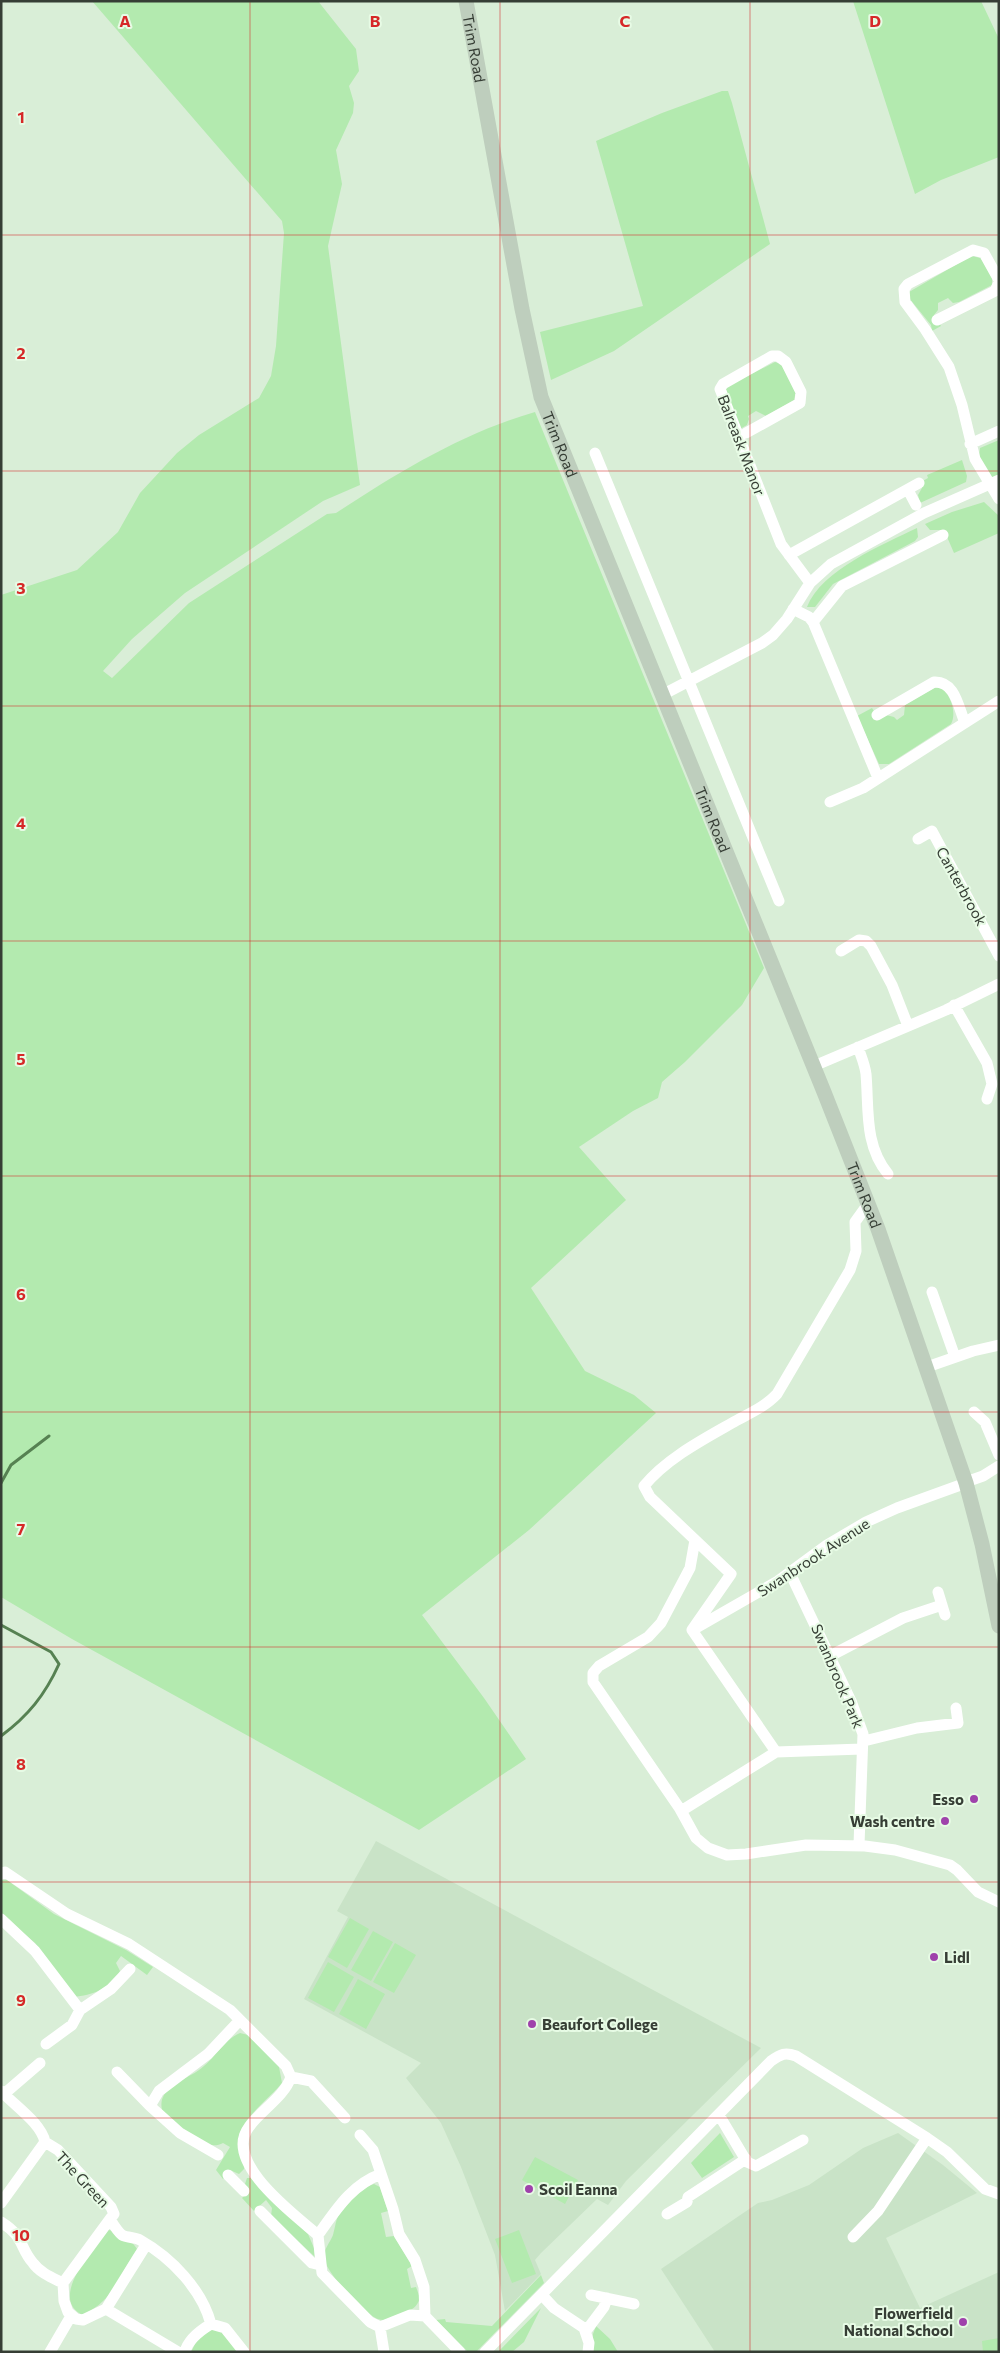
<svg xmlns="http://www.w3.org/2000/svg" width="1000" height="2353" viewBox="0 0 1000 2353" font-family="Commissioner,sans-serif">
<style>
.built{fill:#c9e3c7}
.green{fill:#b3eaaf}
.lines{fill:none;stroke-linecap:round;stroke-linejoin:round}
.stream{stroke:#568152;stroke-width:3}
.minor{stroke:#fff;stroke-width:11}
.secondary{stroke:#becebd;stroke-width:15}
.grid{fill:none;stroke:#d62828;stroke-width:1;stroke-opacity:0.55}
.poi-dot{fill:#9f42ab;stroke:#e7fbe5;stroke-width:2}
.labels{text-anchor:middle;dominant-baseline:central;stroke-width:4;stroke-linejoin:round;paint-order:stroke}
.street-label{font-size:15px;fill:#363e35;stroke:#e7fbe5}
.poi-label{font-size:15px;font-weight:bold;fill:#363e35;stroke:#e7fbe5;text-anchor:end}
.grid-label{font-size:16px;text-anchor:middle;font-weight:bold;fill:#d62828;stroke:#e7fbe5;stroke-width:4;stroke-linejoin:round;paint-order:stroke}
</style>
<rect width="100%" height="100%" fill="#d9eed7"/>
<path class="built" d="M376,1841L761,2048L626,2181L608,2205L597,2199L541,2253L535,2260L541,2274L505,2311L495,2255L461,2167L441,2123L406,2078L421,2063L304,1999L348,1917L337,1911Z
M898,2133L943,2165L977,2193L886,2238L920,2308L999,2272V2352H715L661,2269L758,2203L772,2200L809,2185L863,2148Z"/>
<path class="green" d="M92,1H318L356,49L359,71L349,86L354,103L353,113L336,150L342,184L328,246L360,485L323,501L185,593L132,639L103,671L112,678L189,603L327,514L336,513C399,472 462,433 535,412L764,968L742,1005L685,1062L662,1082L658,1098L633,1111L579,1147L626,1200L531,1288L585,1371L634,1395L656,1413L529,1530L422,1615L484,1698L526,1759L419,1830L72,1639L1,1597V595L77,570L118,532L140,493L177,453L199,435L259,398L271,376L276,346L284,233L282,221Z
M853,1H981L999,39V157L941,180L915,194Z
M722,91H728L732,103L770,244L614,351L551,380L540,332L643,306L596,141L662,113Z
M971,256L981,258L992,278V285L959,302L953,303L948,298L938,303V310L934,315L941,326L932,331L931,325L909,298V292Z
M775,362L781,364L796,391L794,400L766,416L756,411L748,416L749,419L747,425L740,429L726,389L728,386Z
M999,440V476L990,478L979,456L980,448Z
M962,460L967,476L966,482L920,503L918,495L922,488L921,482L928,478L927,475Z
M984,502L999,516V533L954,553L944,530H930L925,524L952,512Z
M917,528L918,537L915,541L833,584L815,607H807C821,570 884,544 917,528Z
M940,687C951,694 957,713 951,724L889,764H879L857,716L872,708L879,719L886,715L894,717L897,720L904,715L905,705L934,688Z
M1,1880H7L54,1914L126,1950L153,1967L147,1975L121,1956L116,1963L120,1971C112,1989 91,1995 74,1997L35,1943L1,1914Z
M350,1918L369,1929L347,1968L328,1957Z
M373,1931L393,1942L371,1981L351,1970Z
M395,1943L416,1955L394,1993L373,1982Z
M328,1962L354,1977L334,2012L308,1998Z
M358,1979L385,1994L366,2029L339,2014Z
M240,2033L248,2035L279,2067L282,2083C272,2096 239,2121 239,2138C239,2149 246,2159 244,2169L239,2174L230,2170L223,2179L216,2170L230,2147L223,2143C204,2154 175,2123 162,2110C161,2105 161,2100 164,2095C171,2083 188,2078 199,2070C214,2060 223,2040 240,2033Z
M720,2133L734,2157L702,2178L691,2163Z
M535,2157L578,2180L565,2204L522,2180Z
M247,2178H251L308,2234L314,2248L315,2257L271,2216L272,2208L266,2200L254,2211L242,2198L249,2191L245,2184Z
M374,2184L380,2187L388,2211L381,2213L386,2237L394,2236L412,2266L407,2269L411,2288L416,2287L420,2298C417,2307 412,2310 404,2313C396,2317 387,2322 378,2319C365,2315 324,2271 324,2257C324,2248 330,2243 333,2235C337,2221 335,2216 347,2205C355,2196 362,2187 374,2184Z
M108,2230C117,2231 133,2241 137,2249C117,2278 116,2298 83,2315C47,2299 95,2247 108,2230Z
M519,2230L536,2274L512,2283L495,2239Z
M541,2275L544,2283L476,2352L467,2351L436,2320L445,2319L446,2322L492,2326Z
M541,2308L524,2342L512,2352H498Z
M596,2326L610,2339L618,2352H593V2334Z
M210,2328L220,2330L239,2352H191L197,2340Z
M999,2338V2352H983L982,2341Z"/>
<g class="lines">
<path class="stream" d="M1,1483L11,1465L49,1436
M1,1625L51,1652L59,1664C45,1695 28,1716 1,1736"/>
<path class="minor" d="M999,280L984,253L973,250L908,284L904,289L905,302L925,329L949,367L962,405L975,459L999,499
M937,320L995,291L999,282
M746,433L800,403L801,392L786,362L778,356H772L723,384L720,389L781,544L810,583
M970,444L999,431
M595,453L779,901
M908,490L916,505
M789,555L919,483
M793,609L809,617L813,622L878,778
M813,622L842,586L943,535
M662,695L762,643L773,635L787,619L810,583L831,564L924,513L999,480
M877,715L934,682C955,681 958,706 965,723
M830,802L863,788L999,701
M918,839L932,831L999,956
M841,951L859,940L866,941L871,946L892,985L908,1026
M954,1005L987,1063L992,1084L987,1099
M858,1047C861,1056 865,1065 866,1074C869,1109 864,1145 888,1174
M814,1066L946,1010L999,984
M932,1292L955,1357
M927,1367L973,1351L999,1345
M974,1412L985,1422L999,1455
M966,1482L983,1476L999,1466
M695,1540L690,1568L661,1623L648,1637L599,1666L593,1673V1682L680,1809L696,1838L708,1848L727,1855L746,1854L806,1845L865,1846L895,1850L950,1865L957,1870L978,1892L999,1902
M790,1573L851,1701L863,1734L859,1845
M938,1592L945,1615
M696,1628L778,1581L827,1545L866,1522L897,1508L966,1483
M692,1630L731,1574L650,1497L644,1486C666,1459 702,1440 732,1423C748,1414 765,1407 777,1394L850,1270L856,1251L855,1222L868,1204
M692,1630L776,1752
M830,1656L903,1618L942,1605
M864,1741L917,1728L958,1723L956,1708
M681,1811L776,1752L862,1749
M1,1874L5,1872L67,1914L129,1944L230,2010L286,2066L291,2077L311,2081L345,2118
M1,1919L35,1951L80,2010L111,1989L130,1969
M46,2044L72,2025L80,2010
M117,2072L150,2106
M291,2077C284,2097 261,2110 249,2127C222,2162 295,2215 318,2235C336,2210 351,2185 381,2174
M1,2091C15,2106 41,2123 45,2142L1,2203
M4,2094L40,2063
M719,2115L747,2162L756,2166L803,2140
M360,2135L373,2150L393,2209L399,2234L415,2260L424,2287L425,2316L460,2352
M45,2142L58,2150L111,2207L114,2214L110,2219C113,2224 117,2231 122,2235C127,2238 135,2237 140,2240C172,2258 202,2290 211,2324
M218,2155L180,2133L150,2106L159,2091L208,2054L240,2020
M228,2175L244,2191
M260,2211L312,2263L320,2265
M667,2214L687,2202L688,2197L746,2159
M110,2219L63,2283L64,2301L68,2312L76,2319L83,2320L106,2309L146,2245
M1,2222C25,2237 19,2247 33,2263C40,2273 53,2278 63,2283
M318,2235L322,2273L370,2322L380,2327L410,2315L425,2316
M853,2237L878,2211L927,2138
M542,2295L554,2308L584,2328L589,2343L588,2352
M591,2295L634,2304
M106,2309L178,2352
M380,2327L384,2352
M586,2331L604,2307L607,2298
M50,2352L71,2316
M185,2352C188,2339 201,2330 211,2324L225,2328L244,2352
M485,2352L771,2061C781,2054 785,2052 796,2056L927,2138L947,2152L985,2189L999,2194"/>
<path class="secondary" id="s1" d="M466,1L522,309L541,397L824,1092L878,1229L966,1483L982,1544L999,1626"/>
</g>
<path class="grid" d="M250,1V2352M500,1V2352M750,1V2352M1,235H999M1,471H999M1,706H999M1,941H999M1,1176H999M1,1412H999M1,1647H999M1,1882H999M1,2118H999"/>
<g class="poi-dot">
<circle cx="974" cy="1799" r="5"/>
<circle cx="945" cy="1821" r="5"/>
<circle cx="934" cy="1957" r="5"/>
<circle cx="532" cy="2024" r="5"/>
<circle cx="529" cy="2189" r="5"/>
<circle cx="963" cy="2322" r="5"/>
</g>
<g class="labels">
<g class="street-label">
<text stroke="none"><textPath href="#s1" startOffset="48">Trim Road</textPath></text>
<text stroke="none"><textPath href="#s1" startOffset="454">Trim Road</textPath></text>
<text transform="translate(742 445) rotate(69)">Balreask Manor</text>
<text stroke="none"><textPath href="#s1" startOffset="859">Trim Road</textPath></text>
<text transform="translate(962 886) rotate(61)">Canterbrook</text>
<text stroke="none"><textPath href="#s1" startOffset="1264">Trim Road</textPath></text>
<text transform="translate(813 1557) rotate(-33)">Swanbrook Avenue</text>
<text transform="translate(838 1676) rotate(67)">Swanbrook Park</text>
<text transform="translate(83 2179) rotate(47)">The Green</text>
</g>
<g class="poi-label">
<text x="964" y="1799">Esso</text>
<text x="935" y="1821">Wash centre</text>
<text x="944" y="1957" text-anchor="start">Lidl</text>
<text x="542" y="2024" text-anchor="start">Beaufort College</text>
<text x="539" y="2189" text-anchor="start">Scoil Eanna</text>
<text x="953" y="2313">Flowerfield<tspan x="953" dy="17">National School</tspan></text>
</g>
</g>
<g class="grid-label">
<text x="125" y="27">A</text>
<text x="375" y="27">B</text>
<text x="625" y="27">C</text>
<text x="875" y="27">D</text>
<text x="21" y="123">1</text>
<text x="21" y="359">2</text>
<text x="21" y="594">3</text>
<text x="21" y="829">4</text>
<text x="21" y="1065">5</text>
<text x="21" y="1300">6</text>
<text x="21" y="1535">7</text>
<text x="21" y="1770">8</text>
<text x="21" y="2006">9</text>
<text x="21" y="2241">10</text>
</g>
<rect width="1000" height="2353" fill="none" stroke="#363e35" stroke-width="5"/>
</svg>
